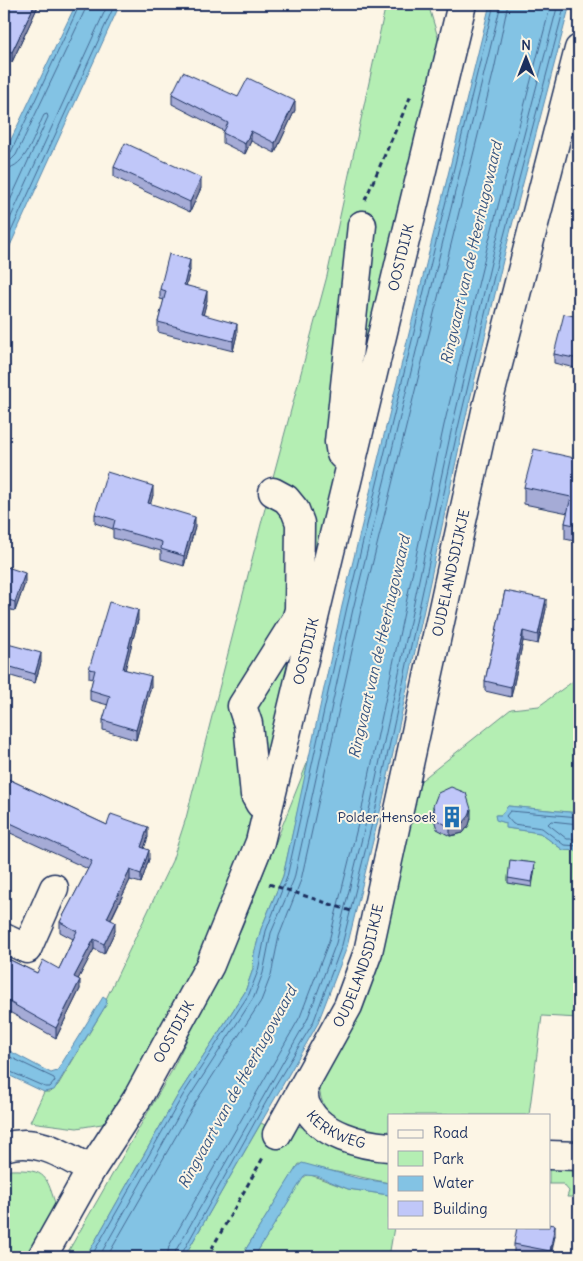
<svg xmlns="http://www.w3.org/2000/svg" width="583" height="1261" viewBox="0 0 583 1261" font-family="Delius,sans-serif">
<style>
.green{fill:#b4eeb3;stroke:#688e88}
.water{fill:#83c3e4;stroke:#5988ae}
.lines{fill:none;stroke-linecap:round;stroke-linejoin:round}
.shore{stroke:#456a94;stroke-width:1}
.minor-casing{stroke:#1b2f5e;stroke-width:31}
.path{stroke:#1b2f5e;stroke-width:3;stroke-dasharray:5 4;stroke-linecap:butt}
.minor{stroke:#fcf5e5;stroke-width:28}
.wall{fill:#a5abd6;stroke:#1b2f5e}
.shaded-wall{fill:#868bae;stroke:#1b2f5e}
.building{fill:#c0c7f9;stroke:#1b2f5e}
.labels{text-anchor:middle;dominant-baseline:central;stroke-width:4;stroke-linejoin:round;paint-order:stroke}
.street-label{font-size:14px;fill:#1b2f5e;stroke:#fcf5e5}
.poi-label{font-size:14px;fill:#1b2f5e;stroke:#fcf5e5;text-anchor:end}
.water-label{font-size:15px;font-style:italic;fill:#355480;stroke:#fcf5e5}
</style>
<rect width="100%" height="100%" fill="#fcf5e5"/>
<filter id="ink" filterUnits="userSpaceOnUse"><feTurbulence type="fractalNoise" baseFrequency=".02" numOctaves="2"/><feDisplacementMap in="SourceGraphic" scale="10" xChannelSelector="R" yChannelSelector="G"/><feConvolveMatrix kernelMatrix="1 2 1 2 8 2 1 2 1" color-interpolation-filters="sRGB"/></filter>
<g filter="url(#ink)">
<path class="green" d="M386,4H428L440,44L263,788L235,883L211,940L108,1123L77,1128L30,1122L44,1092H51L58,1085L106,1005V999L172,861L186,818L273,477L327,276Z
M579,677V813L508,806L501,815H496L497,820L506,823L507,828L540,833L563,850L579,851V1018L542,1016L529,1115H389V1136C356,1129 321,1126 319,1085L418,783L511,709L539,706Z
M310,756L283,876L261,929L254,954L253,969L245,992L179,1093L86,1257H65L171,1072L242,927Z
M261,1123L282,1134L295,1126L303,1127L389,1158V1183L299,1164L241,1257H184Z
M549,1165L573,1166L579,1178V1197H567L569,1191L563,1184H549Z
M10,1170C48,1169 46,1176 57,1209L28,1257H4V1182Z
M308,1174L348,1189L389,1195V1227H394L389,1257H254L301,1180Z"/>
<path class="water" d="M76,4H120L4,259V154Z
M490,4H570L505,252L463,429L382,804L347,947L317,1025L184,1257H86L179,1093L245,992L253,969L254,954L261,929L283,876L342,606Z
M508,806L579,813V851L563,850L540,833L506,828V823L496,820L495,815H501Z
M103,997L107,1000L106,1005L54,1090L44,1092L4,1073V1048L51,1073L57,1071Z
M302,1163L357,1178L389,1183V1195L348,1189L317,1176L305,1175L254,1257H241L296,1168Z"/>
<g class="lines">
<path class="shore" d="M4,155L11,152L80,4
M4,161L11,160L16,155L85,10L87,4
M4,169C27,168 35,132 44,115L47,114L48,117L4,214
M4,232L108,4
M4,247L115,4
M579,817L510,811L506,816L513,824L542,828L564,845L579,846
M579,824L551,821L548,824L567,839H579
M4,1054L54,1078L55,1081L50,1087H45L4,1069
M91,1257L183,1095L249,994L258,971L266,931L287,877L347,607L494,4
M99,1257L188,1099L254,997L263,973L271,933L294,879L353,609L501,4
M107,1257L195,1103L261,1001L271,975L279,936L301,880L361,610L494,70L508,4
M167,1257L169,1246L300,1017L329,941L364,800L444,425L487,248L551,4
M174,1257L176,1250L307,1020L336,943L371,802L452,427L494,250L558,4
M180,1257L276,1084L313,1023L342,945L377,803L458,428L500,251L565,4"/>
<g class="minor-casing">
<g id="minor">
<path d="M346,459L341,454L339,442L362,225"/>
<path d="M268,808L260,804L255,795L248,724L242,706L296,620L299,610L300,523L295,510L286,499L273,492"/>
<path d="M4,938L27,949L54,888"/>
<path id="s1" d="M303,1088C304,1095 304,1102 307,1107C320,1135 362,1145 389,1147"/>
<path id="s2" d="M277,1134L348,1006L368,952L486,411L579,49"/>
<path d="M4,1147C38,1137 62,1154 91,1170"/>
<path d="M549,1155L579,1156"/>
<path id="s3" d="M42,1257L91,1170L137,1099L210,965L260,842L462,4"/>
</g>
</g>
<path class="path" d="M365,200L412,93
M269,884L351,911
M207,1257L264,1156"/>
<use href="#minor" class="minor"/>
</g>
<path class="wall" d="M4,4H39L12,62L8,61L4,71Z
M321,4H334L332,9Z
M172,94L238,97L295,110L275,153L251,141L245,154L223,143V133L224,131L172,104Z
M114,167L201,188L190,212L114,177Z
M190,270L186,285L207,300L203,315L237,334L233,351L158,332V322L164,300L160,299V289Z
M579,317V369L554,363V354Z
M579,459V542L565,539V523L568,513L524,504V487Z
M153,495L150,504L195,527L184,566L161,559V551L113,538V529L95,523V514Z
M4,566L25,583L15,611L4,608Z
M505,591L546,609L538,644L523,641L511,697L485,691V681Z
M138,620L125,669L151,686L136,740L103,730V720L108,705L90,700V690L93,679L89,678V669Z
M4,643L41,662L35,683L4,674Z
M4,777L107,825L148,837L144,848L149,859L141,883L130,880L111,920L115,931L104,954L94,949L78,979L80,989L56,1038L4,1009V957L37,973L59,969L73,939L60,932V922L88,869L4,830Z
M433,806L471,818L469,825L463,833L450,836L437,829L433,816Z
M535,868L532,887L508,883V878Z
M555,1235L551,1257H532L514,1254V1244Z"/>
<path class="shaded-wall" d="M35,4H39L12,62V52Z
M8,51V61L4,71V61Z
M295,101V110L275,153V143Z
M251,131V141L245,154V144Z
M201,178V188L190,212V202Z
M190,260V270L184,295V285Z
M207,291V300L201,324V314Z
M237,324V334L233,351V341Z
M153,486V495L148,513V503Z
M195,517V527L184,566V556Z
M25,573V583L15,611V602Z
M546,599V609L538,644V635Z
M138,610V620L123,678V669Z
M523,631V641L511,697V687Z
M41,653V662L35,683V674Z
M151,676V686L136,740V730Z
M471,809V818L469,825L463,833L450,836V827Z
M148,827V837L141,857V847Z
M149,850V859L141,883V874Z
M130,870V880L107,927V918Z
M115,922V931L104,954V944Z
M94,939V949L74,987V977Z
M80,980V989L56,1038V1028Z
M555,1225V1235L550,1257V1251Z"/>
<path class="building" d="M4,4H35L12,52L8,51L4,61Z
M183,72L238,97L248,78L295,101L275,143L251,131L245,144L223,133L228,123L172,94Z
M125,143L201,178L190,202L114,167Z
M169,254L190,260L184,285L207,291L201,314L237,324L233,341L158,322L166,291L160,289Z
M564,314L579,317V359L554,354Z
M534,449L579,459V526L565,523L571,497L524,487Z
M107,472L153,486L148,503L195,517L184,556L161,549L162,542L113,528L115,520L95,514Z
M4,566L25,573L15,602L4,598Z
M505,591L546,599L538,635L523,631L511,687L485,681Z
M109,602L138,610L123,669L151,676L136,730L103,720L110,696L90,690L95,670L89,669Z
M4,643L41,653L35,674L4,665Z
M4,777L107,825L111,814L148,827L141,847L149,850L141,874L130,870L107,918L115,922L104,944L94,939L74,977L80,980L56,1028L4,999V957L37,973L43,960L59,969L77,931L60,922L92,861L4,820Z
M451,787L466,793L471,809L469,816L463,823L450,827L437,820L433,806L438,793Z
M510,860L535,863L532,882L508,878Z
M549,1224L555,1225L550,1251L514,1244L517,1227H549Z"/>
</g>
<defs>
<g id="building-bare" transform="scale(1.725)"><path d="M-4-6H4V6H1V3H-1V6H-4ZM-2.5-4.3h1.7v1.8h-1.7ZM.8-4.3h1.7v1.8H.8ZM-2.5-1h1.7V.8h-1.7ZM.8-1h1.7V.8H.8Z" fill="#1f6fb2" stroke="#fcf5e5" stroke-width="2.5" paint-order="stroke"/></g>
</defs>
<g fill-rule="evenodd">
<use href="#building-bare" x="452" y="817"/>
</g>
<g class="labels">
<g class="street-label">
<text stroke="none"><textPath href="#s3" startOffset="1071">OOSTDIJK</textPath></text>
<text stroke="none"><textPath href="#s2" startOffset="592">OUDELANDSDIJKJE</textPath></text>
<text stroke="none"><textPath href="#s3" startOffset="666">OOSTDIJK</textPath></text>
<text stroke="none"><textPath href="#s2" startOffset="188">OUDELANDSDIJKJE</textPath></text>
<text stroke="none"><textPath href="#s3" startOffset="261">OOSTDIJK</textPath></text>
<text stroke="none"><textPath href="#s1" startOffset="58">KERKWEG</textPath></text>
</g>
<g class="poi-label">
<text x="436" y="817">Polder Hensoek</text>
</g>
<g class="water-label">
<text transform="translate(471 253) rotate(-77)">Ringvaart van de Heerhugowaard</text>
<text transform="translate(379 647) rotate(-77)">Ringvaart van de Heerhugowaard</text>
<text transform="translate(237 1087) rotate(-61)">Ringvaart van de Heerhugowaard</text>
</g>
</g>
<rect width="583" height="1261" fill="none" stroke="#fcf5e5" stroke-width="20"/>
<rect x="10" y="10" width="563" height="1241" fill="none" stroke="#1b2f5e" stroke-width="2" filter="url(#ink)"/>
<rect x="388" y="1114" width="162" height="115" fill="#fcf5e5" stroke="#a2a6af"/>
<rect x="398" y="1130" width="25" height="8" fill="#fcf5e5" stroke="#a2a6af"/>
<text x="433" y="1138" font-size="15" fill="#1b2f5e">Road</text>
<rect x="398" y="1151" width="25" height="15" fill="#b4eeb3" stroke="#a2a6af"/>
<text x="433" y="1164" font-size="15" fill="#1b2f5e">Park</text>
<rect x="398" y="1176" width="25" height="15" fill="#83c3e4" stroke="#a2a6af"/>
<text x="433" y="1188" font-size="15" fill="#1b2f5e">Water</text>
<rect x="398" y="1201" width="25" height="15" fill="#c0c7f9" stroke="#a2a6af"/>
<text x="433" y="1214" font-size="15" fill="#1b2f5e">Building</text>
<g transform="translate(526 58)" stroke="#fcf5e5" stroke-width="4" paint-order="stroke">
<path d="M0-4L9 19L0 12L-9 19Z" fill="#1b2f5e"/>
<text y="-8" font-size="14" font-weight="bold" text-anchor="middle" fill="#1b2f5e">N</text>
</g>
</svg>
